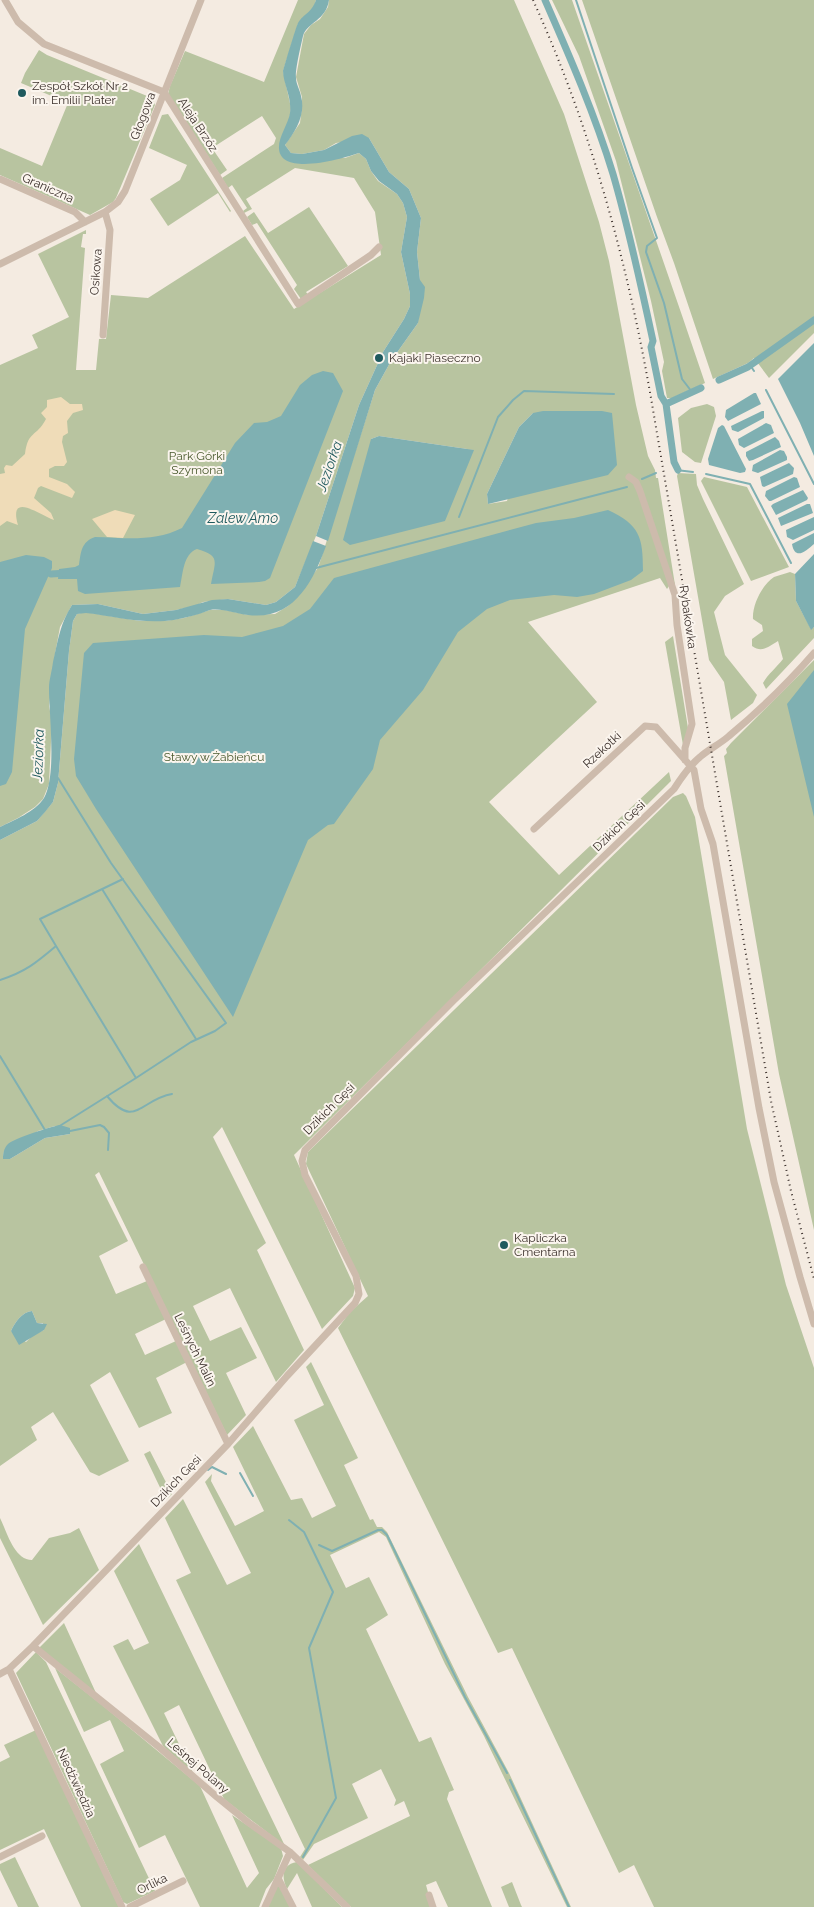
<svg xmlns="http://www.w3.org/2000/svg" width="814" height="1907" viewBox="0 0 814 1907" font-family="Raleway,sans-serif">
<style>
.green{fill:#b8c4a0;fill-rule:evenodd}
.sand{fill:#efdcb8}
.water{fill:#7fb0b2}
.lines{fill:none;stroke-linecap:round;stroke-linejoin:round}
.stream{stroke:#7fb0b2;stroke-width:2}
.canal{stroke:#7fb0b2;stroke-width:7}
.minor{stroke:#cdbbac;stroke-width:7}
.rail{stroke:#3b302b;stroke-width:2;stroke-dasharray:1 4;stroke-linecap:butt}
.poi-dot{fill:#1f5a5e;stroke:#fbf5ee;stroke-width:2}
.labels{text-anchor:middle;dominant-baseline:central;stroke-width:4;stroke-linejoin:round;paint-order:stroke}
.poi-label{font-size:12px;fill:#3b302b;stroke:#fbf5ee;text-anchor:start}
.street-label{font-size:12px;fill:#3b302b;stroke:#fbf5ee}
.park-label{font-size:12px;fill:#4a5a2e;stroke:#fbf5ee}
.water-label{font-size:14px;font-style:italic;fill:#1f5a5e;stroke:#fbf5ee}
</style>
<rect width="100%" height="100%" fill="#f4ebe1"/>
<path class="green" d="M298,0H316L313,10L298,24L283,71L291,108L289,121L280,144L281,155L345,158L359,153L366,159L371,171L378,181L397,194L403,203L407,217L401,252L410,294V306L404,319L383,352L359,405L316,536L295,587L276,602L266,605L228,599L203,602L195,606L176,610L143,614L98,604L72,605L60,627L55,654L49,706L52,721L49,784L43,799L35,807L18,818L0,827V365L38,348L32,335L69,317L38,254L86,230V234H83L81,247L85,248L76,370H96L99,339H106L111,295L148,298L245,236L294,309L381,255L375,212L354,178L295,168L246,199L252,209L244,213L243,211L247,208L232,185L228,188L222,178L274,144L276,138L262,116L212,148L227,170L220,175L168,94L170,86L185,51L264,82Z
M329,0H514L564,114L599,222L609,261L636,405L648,456L655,470L656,478H658L675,585L669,586L667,589L660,578L528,622L597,702L489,802L559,875L669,772L671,781L294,1155L355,1288L353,1296L322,1329L222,1127L213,1137L266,1243L257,1250L304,1350L276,1382L230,1288L193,1306L210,1341L241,1327L257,1358L226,1373L246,1415L227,1435L99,1172L95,1175L128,1241L99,1256L116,1294L147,1281L166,1319L135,1334L145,1355L176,1341L187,1362L156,1378L172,1413L139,1428L110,1372L90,1385L129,1461L99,1476L90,1472L53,1412L31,1427L37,1440L0,1466V840L37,821L53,802L58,783L69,651L73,621L77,614L85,612L140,621H165L184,618L210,610H225L248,615L275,614L288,606L318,568L375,390L391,361L418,323L420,280L417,252L421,218L409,189L389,172L369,138L336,143L324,150L302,154L291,153L285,145L300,123L302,106V97L296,77L304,34L311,25L320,19L328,7ZM533,413L507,501L488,504L487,494L519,427ZM379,436L474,450L371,439ZM55,1126L70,1134L45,1138L10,1159L3,1158L4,1151L38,1131ZM32,1311L37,1323H43L44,1330L33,1335L26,1342L11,1331C15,1322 22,1312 32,1311Z
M552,0H572C616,128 662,255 705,383L672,398H667L662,371L664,362L651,301L616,161L579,56Z
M582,0H814V333L769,378L754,358L748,363L713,379L674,263L657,217Z
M39,50L47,55L152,98L155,105L116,198L113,202L90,215L0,175V148L42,166L68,103L21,83L25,73Z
M168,114L231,211L230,212L218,193L168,226L150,199L180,180L187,165L149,148L162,115Z
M309,207L348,266L306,292L309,296L301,299L294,289L297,285L257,223L252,225L247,217L254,212L268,233Z
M707,404L714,407L716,416L701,463L695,462L682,452L678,418L691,408Z
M678,473L696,474L697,485L703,499L744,584L725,596L714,612L725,655L757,695L753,703L731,720L724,682L709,660L677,476Z
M704,477L747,487L789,567L751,581L701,481Z
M790,572L795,574L796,601L811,629L814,627V638L766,689L763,683C768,674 777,667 783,659L778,641C768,647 762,653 752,646V639L763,631L762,625L753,619C752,605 762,585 774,577C779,575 785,574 790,572Z
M673,636L688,728L683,745L665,642Z
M814,660V1230L779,1074L724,756L727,753L726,749L731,743Z
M683,793L686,796L695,817L747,1129L786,1285L814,1368V1907H654L634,1865L619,1873L512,1648L498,1653L338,1328L350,1312L368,1296L306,1164L308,1152L673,797Z
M311,1362L358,1458L344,1465L370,1520L373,1519L377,1527H382L387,1532L468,1697L509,1773L571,1907H567L484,1736L445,1664L386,1537L379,1532L330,1555L346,1588L369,1577L388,1615L366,1629L419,1742L431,1737L454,1790L449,1792L447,1799L492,1907H448L436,1881L426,1885L432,1907H351L308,1865L410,1816L404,1801L394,1806L396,1800L381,1769L352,1784L368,1818L314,1844L303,1860L300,1857L305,1849L176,1580L191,1573L165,1518L183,1499L227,1585L251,1573L205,1482L212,1474L211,1481L235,1526L264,1511L233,1447L253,1426L291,1500L302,1498L312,1518L336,1506L294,1420L324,1405L306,1367Z
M150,1451L172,1494L166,1500L144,1454Z
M0,1518C7,1532 14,1560 32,1560L49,1538L70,1533L79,1528L99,1570L43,1625L0,1538Z
M139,1544L285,1846L224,1799L179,1705L164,1713L193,1773L163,1746L113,1646L128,1639L134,1650L149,1643L114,1571Z
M64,1623L96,1693L39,1648Z
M36,1652L46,1662L155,1891L127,1904L123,1902L16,1673Z
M55,1668L102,1705L200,1786L247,1888L259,1873L232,1815L281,1848L283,1856L274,1879L266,1889L259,1907H200L165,1835L139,1848L100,1764L124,1751L110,1720L84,1732Z
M36,1730L119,1907H81L44,1829L0,1850V1762L10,1757L4,1745Z
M15,1857L39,1907H18L0,1870V1864Z
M297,1862L342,1907H312L297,1873L287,1889C281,1877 282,1864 297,1862Z
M512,1882L521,1905L522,1907H509L501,1887Z
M277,1886H279L291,1907H267Z"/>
<path class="sand" d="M61,397L70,404H82L83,410L73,413L67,421L68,433L63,436L62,442L67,462L64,466H55L49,469V477L67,484L75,492L72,498L41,486L38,488L34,498L51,513L54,520C40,515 8,491 18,525L7,521L0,526V474L5,473L4,468L6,465L12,466L25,454C28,430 36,438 46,419L41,413L47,407V400Z
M115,510L135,515L123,538L107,537L92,519Z"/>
<path class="water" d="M316,0H329C326,21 307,22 303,36C301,45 295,70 296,78C296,84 300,90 301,96C306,114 296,131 285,145L291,153L302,154L324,150L352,136L362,134L369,138L389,172L409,189L421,218L417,252L420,280L425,287L424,298L418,323L391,361L375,390L328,541L316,536L359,405L383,352L404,319L410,306V294L401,252L407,217L403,203L397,194L379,181L371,171L366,159L359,153C345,158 281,177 279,149C278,137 288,125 290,113C292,97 283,83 283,71C284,67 296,27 298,23C304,13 311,14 316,0Z
M814,343V456L800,423L778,379Z
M323,371L333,373L343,391L270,578L265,581L259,582L211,584C215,561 221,556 197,549C183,554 183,574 180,587L85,594L78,591L77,579H58L59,569L75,567L79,565C81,552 81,542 95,537C126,538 154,542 182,528L235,443L254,423L267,422L281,416L300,385L312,375Z
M754,393H756L761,404L728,421L725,417L726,410Z
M543,411H602L612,413L617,465L608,475L488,504L487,494L519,427L533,413Z
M762,411H764V418L738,432L732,430L731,426Z
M766,423L771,425L774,433L744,448L739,445L738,439Z
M722,425L724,426L746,469L745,472L740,473L709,465L708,459L718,428Z
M379,436L474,450L445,521L350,545L343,540L371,439Z
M775,437L779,441L781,447L753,460L749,461L746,456V452Z
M780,450L784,451L787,457V460L758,473L752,471L753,465Z
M789,463L794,468L793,474L764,487L762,486L760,477Z
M794,477L797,478L800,487L771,501H769L765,496L766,491Z
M803,490L808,498L807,500L776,515L771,506L773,504Z
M807,504H810L813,513L781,526L778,518Z
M608,510C640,525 643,537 643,571L631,580L594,594L577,597L554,595L510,600L487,609L458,632L423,690L380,740L373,769L334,824L328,825L308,840L233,1017L96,809L76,776L74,759L84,653L93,643L204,635L242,637L283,626L310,609L334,578L536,523L574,518Z
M814,517V530L793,540L787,537L786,530Z
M814,533V544C806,551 795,561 792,544Z
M313,541L326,546C313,582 293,621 248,615C236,614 223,608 210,610C206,611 203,613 199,614C188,617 177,620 165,621C138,623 112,616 86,613L77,614L73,621L69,651L58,783L53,802L45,812L37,821L0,840V827C14,820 35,812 44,798C57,775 49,716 49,688C49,680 52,671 53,662C58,640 60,624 72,605L98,604L143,614L176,610L212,600L228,599L266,605L276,602L295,587Z
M814,554V627L811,630L796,601L795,574Z
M26,555L44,557L52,561V568L25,629L12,772L6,784L0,786V562Z
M814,670V817L787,704Z
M60,1125L70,1128V1134L45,1138L10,1159H3C3,1153 4,1148 8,1144C13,1139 52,1126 60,1125Z
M32,1311L37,1323L47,1324L44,1330L19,1345L11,1331C15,1322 22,1312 32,1311Z"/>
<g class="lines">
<path class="stream" d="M576,0L632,168L657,238L647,246L646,252L664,303L682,379L692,392
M750,365L754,371
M766,390L814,484
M676,470L693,472
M706,474L750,484L791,563
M642,479L656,473
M459,517L498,417L513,400L524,391L614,394
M316,568L627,487
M58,778L111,863L226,1023L215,1031L191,1042L136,1078
M102,889L196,1039
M56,946L136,1078L58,1127
M0,980C25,972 36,963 56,946L40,919L123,879
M0,1056L45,1130
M107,1096C135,1130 141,1099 172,1094
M70,1131L100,1125L104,1127L109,1133L108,1150
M208,1470L212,1467L226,1474
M240,1473L253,1496
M289,1520L304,1532L333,1592L309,1648L336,1798L303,1857
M319,1545L332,1551L378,1530H382L387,1535L465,1697L507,1773
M510,1780L569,1907"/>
<path class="canal" d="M545,0C570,57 595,115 613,174C629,229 641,285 653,341L651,347L661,396L666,404L674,462L678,470
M719,380L748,367L814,320
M666,404L701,388
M51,574L68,573"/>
<path class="minor" d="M5,0L18,22L44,44L164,92L298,304L371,255L379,247
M0,179L75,212L85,222
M0,264L105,212L118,202L125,191L201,0
M103,335L110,230L105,212
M629,477L636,482L640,491L675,595L677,625L692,724L685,748V760
M534,829L645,726L656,727L694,770L701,809L713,844L759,1108L774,1182L800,1277L814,1324
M143,1267L228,1444
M33,1646L159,1747L217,1797L249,1823L290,1852L347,1907
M9,1669L122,1907
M0,1674L9,1669L33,1646L228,1444L287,1376L355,1303L359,1294L356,1276L305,1175L302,1161L305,1150L453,1001L674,789C681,778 689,766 700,757C709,749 720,744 729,736C759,711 788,683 814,653
M0,1857L42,1836
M278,1878L293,1907
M429,1895L433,1907
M130,1907L183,1881
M265,1907L290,1852"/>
<path class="rail" d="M533,0C591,128 627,261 651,398L771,1101L791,1191L814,1279"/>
</g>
<g class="poi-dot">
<circle cx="22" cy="93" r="5"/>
<circle cx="379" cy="358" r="5"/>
<circle cx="504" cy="1245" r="5"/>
</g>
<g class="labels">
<g class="poi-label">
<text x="32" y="86">Zespół Szkół Nr 2<tspan x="32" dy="14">im. Emilii Plater</tspan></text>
<text x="389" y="358">Kajaki Piaseczno</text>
<text x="514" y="1238">Kapliczka<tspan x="514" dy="14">Cmentarna</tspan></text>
</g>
<g class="street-label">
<text transform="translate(143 116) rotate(-69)">Głogowa</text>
<text transform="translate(198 125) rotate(57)">Aleja Brzóz</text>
<text transform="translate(48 188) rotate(24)">Graniczna</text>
<text transform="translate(96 272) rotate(-86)">Osikowa</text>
<text transform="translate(688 617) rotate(82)">Rybakówka</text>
<text transform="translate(602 750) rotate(-43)">Rzekotki</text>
<text transform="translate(619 826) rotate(-44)">Dzikich Gęsi</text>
<text transform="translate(329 1109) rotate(-45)">Dzikich Gęsi</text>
<text transform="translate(195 1350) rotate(64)">Leśnych Malin</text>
<text transform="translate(176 1481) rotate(-46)">Dzikich Gęsi</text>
<text transform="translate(198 1766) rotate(41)">Leśnej Polany</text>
<text transform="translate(76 1783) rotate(65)">Niedźwiedzia</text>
<text transform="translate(152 1884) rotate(-26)">Orlika</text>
</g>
<g class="park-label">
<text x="197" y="456">Park Górki<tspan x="197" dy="14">Szymona</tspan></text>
<text x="214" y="757">Stawy w Żabieńcu</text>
</g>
<g class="water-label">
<text transform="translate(329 466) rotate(-71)">Jeziorka</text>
<text x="243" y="518">Zalew Amo</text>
<text transform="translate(38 755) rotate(-88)">Jeziorka</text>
</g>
</g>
</svg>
